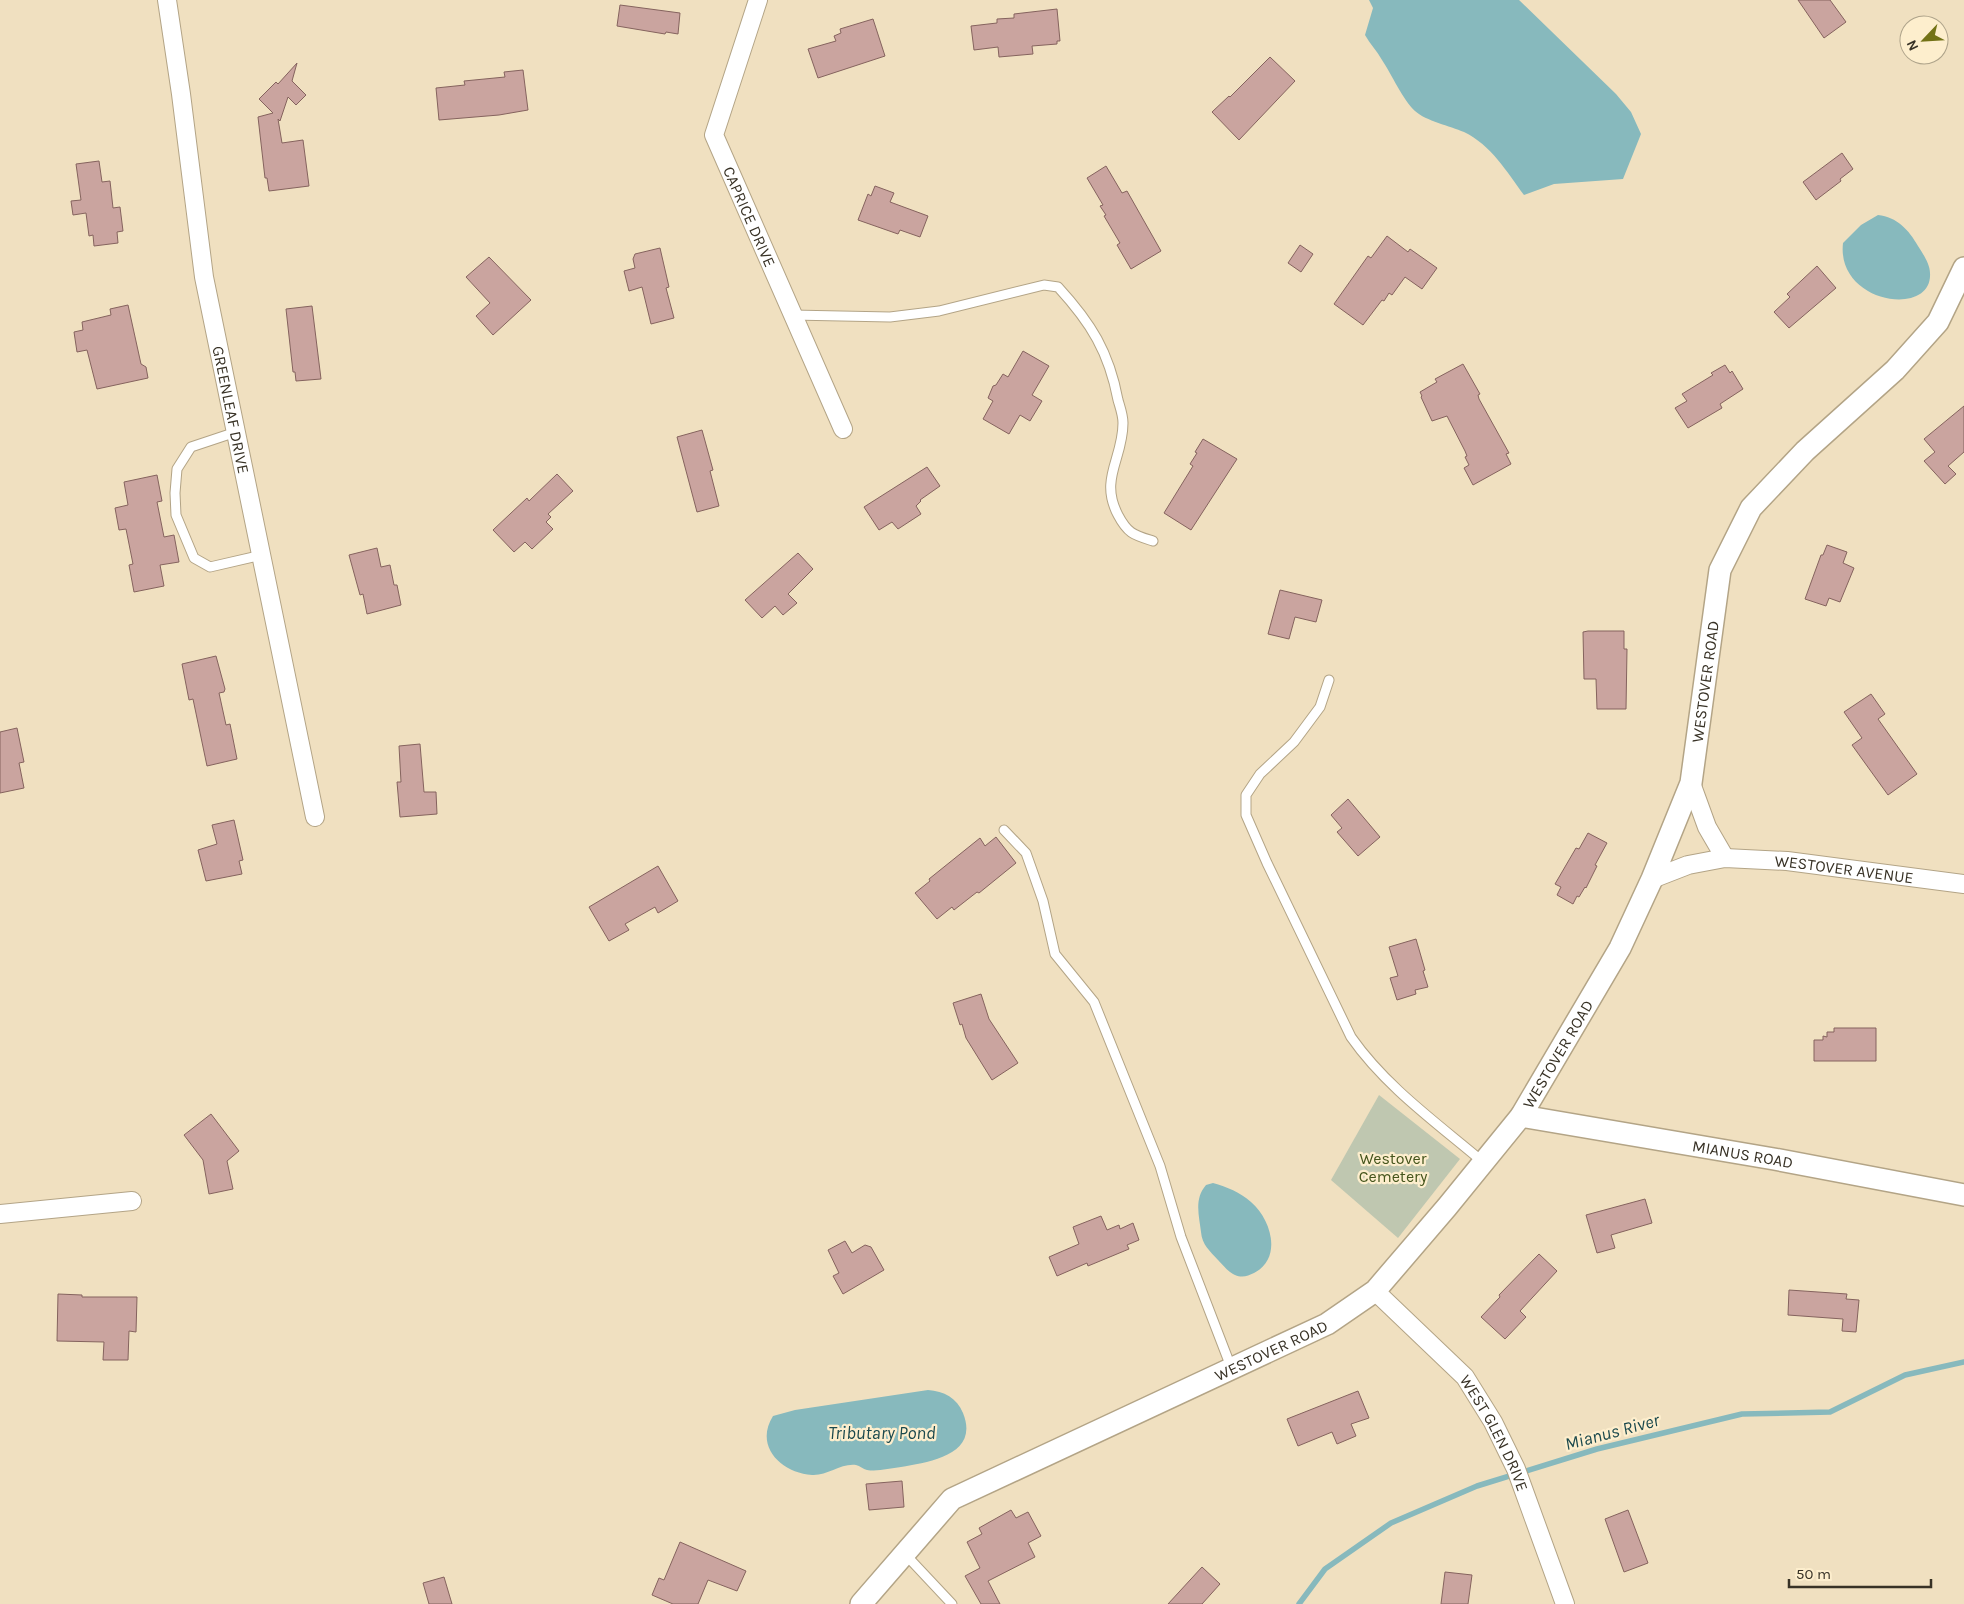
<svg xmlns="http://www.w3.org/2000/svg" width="1964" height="1604" viewBox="0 0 1964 1604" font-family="Karla,sans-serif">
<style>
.green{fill:#bfc7b0}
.water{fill:#87b9bd}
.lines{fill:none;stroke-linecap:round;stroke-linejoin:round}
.stream{stroke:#87b9bd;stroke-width:5.5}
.building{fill:#caa49f;stroke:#85635e}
.service-casing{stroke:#b3a486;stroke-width:11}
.minor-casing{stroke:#b3a486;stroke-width:20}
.tertiary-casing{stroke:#b3a486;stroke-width:24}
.service{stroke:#fff;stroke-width:9}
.minor{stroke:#fff;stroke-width:18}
.tertiary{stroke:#fff;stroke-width:21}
.labels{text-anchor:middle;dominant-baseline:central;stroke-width:4.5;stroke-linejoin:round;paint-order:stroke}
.street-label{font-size:16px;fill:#383226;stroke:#fdeecd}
.park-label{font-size:16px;fill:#45551c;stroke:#fdeecd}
.water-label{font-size:18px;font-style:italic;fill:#1a484c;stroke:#fdeecd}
</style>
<rect width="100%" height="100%" fill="#f0e0c0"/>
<polygon class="green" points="1379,1095 1460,1159 1398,1238 1331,1180"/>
<g class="water">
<path d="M1369,0H1519L1616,94L1631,112L1641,134L1623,179L1554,184L1524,195C1507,172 1491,145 1464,132C1450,126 1426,121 1415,111C1403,100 1392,75 1382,60C1377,51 1370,44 1365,35L1373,8Z"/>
<path d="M1878,215C1897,217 1909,230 1918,246C1923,254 1930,264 1930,273C1933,318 1836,304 1843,243L1861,225Z"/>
<path d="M1213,1183C1227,1187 1240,1192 1251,1202C1271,1219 1283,1258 1254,1273C1248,1276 1242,1278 1235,1275C1228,1272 1223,1265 1218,1260C1210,1251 1202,1245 1201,1232C1199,1215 1194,1199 1206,1185Z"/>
<path d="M928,1390C944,1391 957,1398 963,1413C980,1455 929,1462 901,1467C890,1468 878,1472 867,1470C863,1469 860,1466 856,1465C841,1463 827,1476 812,1475C781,1473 754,1446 773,1416L795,1410Z"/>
</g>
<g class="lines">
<polyline class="stream" points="1299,1604 1325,1569 1391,1523 1477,1486 1597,1449 1742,1414 1830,1412 1905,1375 1964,1362"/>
</g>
<g class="building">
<polygon points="1798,0 1830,0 1846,22 1824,38"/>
<polygon points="620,5 680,13 678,34 666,32 665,34 617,26"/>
<polygon points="1057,9 1060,41 1057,41 1057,44 1032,46 1033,54 999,57 998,47 974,50 971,26 997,23 997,19 1014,18 1014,14"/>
<polygon points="873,19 885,56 818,78 808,49 836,41 834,36 841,33 840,29"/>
<polygon points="1270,57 1295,81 1239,140 1212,112 1229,96 1230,97"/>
<polygon points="297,63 292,81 306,95 296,105 288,97 280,121 278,119 282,143 303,140 309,186 269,191 267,178 265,178 258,117 273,113 259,99 276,82 278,84"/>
<polygon points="523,70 528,110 499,115 439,120 436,88 465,85 464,81 505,77 504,72"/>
<polygon points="1842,153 1853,169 1840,179 1841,181 1816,200 1803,182"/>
<polygon points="99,161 102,182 110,181 113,208 120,207 123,231 117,232 118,243 94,246 93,235 89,236 86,213 73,215 71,201 81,200 76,164"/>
<polygon points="1106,166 1122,193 1127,191 1161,251 1131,269 1117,245 1120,243 1104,216 1106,215 1100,206 1103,205 1087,178"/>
<polygon points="875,186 894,193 890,202 928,216 920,237 900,230 898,234 858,220 868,194 871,196"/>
<polygon points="1387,236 1408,252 1410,249 1437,268 1422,289 1405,277 1392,295 1389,293 1384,301 1382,300 1363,325 1334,304 1368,256 1371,258"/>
<polygon points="1300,245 1313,254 1301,272 1288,263"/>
<polygon points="660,248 669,287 666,288 674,318 651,324 642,287 629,291 624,271 635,268 633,259 635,254"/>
<polygon points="489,257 531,300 493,335 476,316 490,303 466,277"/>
<polygon points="1817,266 1836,288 1789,328 1774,312 1790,297 1787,294"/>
<polygon points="128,305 141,364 146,367 148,378 97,389 87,350 77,352 74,332 83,330 82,322 111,315 110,309"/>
<polygon points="312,306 321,379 296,381 295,372 293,372 286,309"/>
<polygon points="1023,351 1049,366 1032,395 1042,401 1030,421 1020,415 1009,434 983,419 993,401 988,398 993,386 996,385 1003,374 1008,377"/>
<polygon points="1463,364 1480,394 1478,395 1479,399 1509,453 1506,454 1511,464 1473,485 1464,468 1469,465 1465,457 1467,456 1465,451 1447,416 1432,421 1421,397 1422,396 1420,392 1437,382 1435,379"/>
<polygon points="1725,365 1730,373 1732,371 1743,389 1720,404 1722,408 1688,428 1675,408 1687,401 1682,394 1713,375 1711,373"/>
<polygon points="1964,406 1964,452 1948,466 1956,474 1945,484 1924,461 1935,452 1924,439"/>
<polygon points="702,430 713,470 710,471 719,506 697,512 677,437"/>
<polygon points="1203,439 1237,459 1191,530 1164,513 1193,466 1190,464 1197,453 1195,452"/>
<polygon points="927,467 940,486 920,500 921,501 916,506 921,514 898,529 892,522 879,530 864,507"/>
<polygon points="557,474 573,491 548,514 551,517 546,522 553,529 532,549 525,542 514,552 493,530 527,498 529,501"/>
<polygon points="157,475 162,501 157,502 164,537 174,535 179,562 160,565 164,586 134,592 129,565 133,564 126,529 119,530 115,508 128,505 124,482"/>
<polygon points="1827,545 1847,552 1843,563 1854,568 1840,602 1829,598 1826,606 1805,599 1821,555 1823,555"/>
<polygon points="377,548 381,567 390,565 394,585 397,585 401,605 367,614 363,594 360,595 349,555"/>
<polygon points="798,553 813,569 788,594 797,603 783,615 775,606 762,618 745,600"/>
<polygon points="1280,590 1322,600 1316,622 1295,617 1289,639 1268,634"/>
<polygon points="1588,631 1624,631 1624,649 1627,649 1626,709 1597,709 1596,679 1584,679 1583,632"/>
<polygon points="216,656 225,689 224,692 219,693 226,725 230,724 237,759 207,766 193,699 189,700 182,664"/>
<polygon points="1871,694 1885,714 1878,719 1917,774 1888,795 1852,745 1862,738 1844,712"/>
<polygon points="17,728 24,762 19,763 24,788 0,793 0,732"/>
<polygon points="420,744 424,792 436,792 437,814 400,817 397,782 401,782 399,746"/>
<polygon points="1348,799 1380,837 1358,856 1337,832 1342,828 1331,815"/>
<polygon points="234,820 243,860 239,861 242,874 206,881 198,850 217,844 212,825"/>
<polygon points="1588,833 1607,843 1595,865 1597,866 1586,888 1585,887 1579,897 1577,896 1573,904 1557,895 1561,887 1555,884 1576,848 1579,849"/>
<polygon points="996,837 1016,863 979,893 977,892 954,910 952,907 937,919 915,893 930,881 929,879 980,838 985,846"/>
<polygon points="658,866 678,901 658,913 655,907 625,924 629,930 609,941 589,907"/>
<polygon points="1416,939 1425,970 1423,971 1428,987 1415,990 1416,994 1397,1000 1390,978 1398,976 1389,947"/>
<polygon points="981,994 989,1019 1018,1063 992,1080 966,1038 962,1024 960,1025 953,1003"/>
<polygon points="1834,1028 1876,1028 1876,1061 1814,1061 1814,1040 1823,1040 1823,1036 1827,1037 1827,1032 1834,1032"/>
<polygon points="211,1114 239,1151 227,1161 233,1189 209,1194 203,1160 184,1135"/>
<polygon points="1645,1199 1652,1223 1611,1235 1615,1248 1597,1253 1586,1215"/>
<polygon points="1101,1216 1107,1230 1119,1225 1120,1229 1133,1223 1139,1240 1127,1245 1129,1249 1088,1266 1087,1263 1057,1276 1049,1257 1079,1244 1073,1227"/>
<polygon points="845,1241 852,1253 865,1245 871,1247 884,1270 843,1294 833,1276 839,1273 828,1250"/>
<polygon points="1539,1254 1557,1271 1520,1311 1526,1317 1505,1339 1481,1317 1500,1297 1499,1295"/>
<polygon points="1789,1290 1847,1294 1846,1299 1859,1300 1856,1332 1842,1331 1843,1319 1788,1315"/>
<polygon points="58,1294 82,1295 82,1297 137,1297 136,1332 129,1331 128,1360 103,1360 104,1342 57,1341"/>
<polygon points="1358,1391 1369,1418 1351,1424 1356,1436 1337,1444 1332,1432 1298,1446 1287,1419"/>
<polygon points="902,1481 904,1507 869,1510 866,1484"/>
<polygon points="1011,1510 1016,1518 1028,1512 1041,1536 1028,1543 1035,1557 988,1581 1000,1604 981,1604 965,1576 980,1568 967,1542 982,1534 979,1528"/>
<polygon points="1628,1510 1648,1563 1624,1572 1605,1519"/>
<polygon points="680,1542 746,1571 737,1591 708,1580 698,1604 673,1604 652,1595 659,1578 664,1580"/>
<polygon points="1202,1567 1220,1584 1202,1604 1168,1604"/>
<polygon points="1445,1572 1472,1575 1468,1604 1441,1604"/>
<polygon points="444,1577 452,1604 429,1604 423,1583"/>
</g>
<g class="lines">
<defs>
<g id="service">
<path d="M792,315L890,317L939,311L1044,285L1058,287C1091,323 1109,352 1118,400C1120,407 1123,415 1123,423C1123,459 1099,479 1118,515C1128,534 1134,535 1153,541"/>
<polyline points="236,432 191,447 177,469 175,493 176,515 194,558 210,567 262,555"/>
<path d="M1329,680L1320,707L1294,742L1260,774L1246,795V815L1267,863L1351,1037C1386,1087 1437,1123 1483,1162"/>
<polyline points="1004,830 1026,853 1043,901 1055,954 1094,1002 1160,1166 1181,1237 1231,1367"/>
<polyline points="905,1554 952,1604"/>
</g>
<g id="minor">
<path id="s1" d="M167,0L181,94L204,277L315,817"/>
<path id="s2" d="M758,0L714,135L843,429"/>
<polyline points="1691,783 1707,827 1725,858"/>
<path id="s3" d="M1652,879L1688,865L1725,858L1787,861L1964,884"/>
<polyline points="0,1214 132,1201"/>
<path id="s4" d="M1375,1291L1465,1377L1493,1422L1516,1469L1565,1604"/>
</g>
<g id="tertiary">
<path id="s5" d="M1521,1116L1774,1159L1964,1195"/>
<path id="s6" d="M861,1604L952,1499L1327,1324L1375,1291L1447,1207L1521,1116L1620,948L1652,879L1691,783L1720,570L1751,508L1805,451L1895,370L1938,322L1964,268"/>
</g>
</defs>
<use href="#service" class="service-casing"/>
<use href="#minor" class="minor-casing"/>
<use href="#tertiary" class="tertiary-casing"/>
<use href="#service" class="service"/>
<use href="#minor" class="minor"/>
<use href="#tertiary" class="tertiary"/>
</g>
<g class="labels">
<g class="street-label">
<text stroke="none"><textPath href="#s2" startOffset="231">CAPRICE DRIVE</textPath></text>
<text stroke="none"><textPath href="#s1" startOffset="415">GREENLEAF DRIVE</textPath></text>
<text stroke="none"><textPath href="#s6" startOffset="1316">WESTOVER ROAD</textPath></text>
<text stroke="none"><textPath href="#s3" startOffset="196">WESTOVER AVENUE</textPath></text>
<text stroke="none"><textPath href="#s6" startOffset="911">WESTOVER ROAD</textPath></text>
<text stroke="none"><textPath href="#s5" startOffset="225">MIANUS ROAD</textPath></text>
<text stroke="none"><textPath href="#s6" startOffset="491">WESTOVER ROAD</textPath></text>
<text stroke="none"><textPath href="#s4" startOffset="188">WEST GLEN DRIVE</textPath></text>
</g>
<g class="park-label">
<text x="1393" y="1158">Westover<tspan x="1393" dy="18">Cemetery</tspan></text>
</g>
<g class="water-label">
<text transform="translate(1612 1432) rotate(-15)">Mianus River</text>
<text x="882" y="1433">Tributary Pond</text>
</g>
</g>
<g transform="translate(1924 40) rotate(245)"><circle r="24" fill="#fdeecd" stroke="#aea38a"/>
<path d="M0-4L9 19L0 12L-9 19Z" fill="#737216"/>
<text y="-8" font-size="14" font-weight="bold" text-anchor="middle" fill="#383226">N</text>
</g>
<path d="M1789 1579v8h142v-8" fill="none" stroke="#383226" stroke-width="2.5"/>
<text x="1796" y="1579" font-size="15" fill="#383226" stroke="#fdeecd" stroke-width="4" paint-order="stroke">50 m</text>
</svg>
